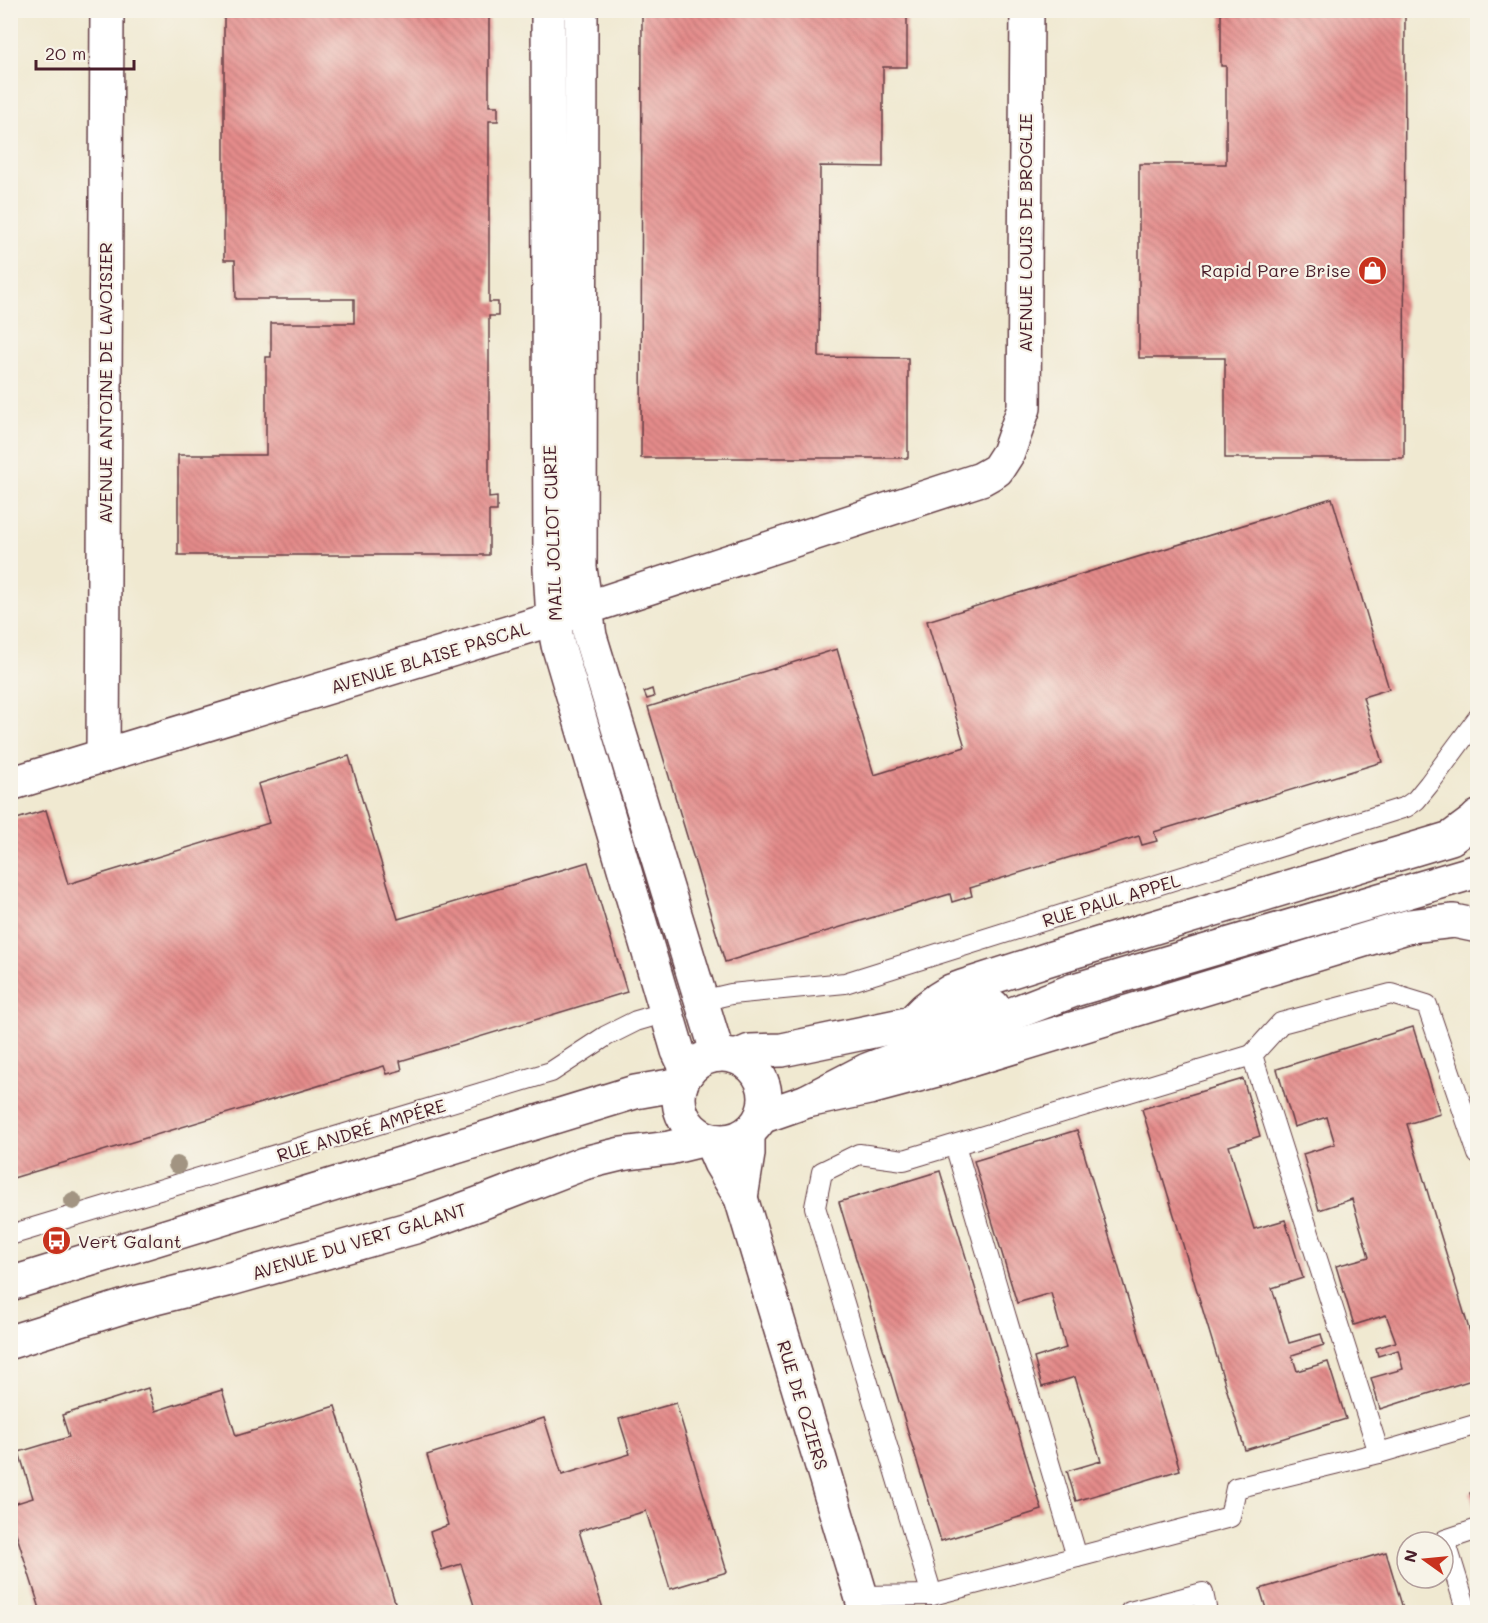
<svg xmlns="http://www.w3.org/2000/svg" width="1488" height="1623" viewBox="0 0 1488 1623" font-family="Mali,sans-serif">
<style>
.building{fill:url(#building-back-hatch)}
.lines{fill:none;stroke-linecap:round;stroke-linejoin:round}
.lane-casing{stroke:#633d44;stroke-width:22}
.street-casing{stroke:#633d44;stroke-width:36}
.secondary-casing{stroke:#633d44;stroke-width:36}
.highway-casing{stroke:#633d44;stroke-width:36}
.lane{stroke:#fff;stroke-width:20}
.street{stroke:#fff;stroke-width:33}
.secondary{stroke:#fff;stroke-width:33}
.highway{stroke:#fff;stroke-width:33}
.tree{fill:#a29482}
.labels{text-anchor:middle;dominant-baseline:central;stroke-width:4.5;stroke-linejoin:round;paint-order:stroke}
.street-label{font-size:18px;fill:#4a1f2b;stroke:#f7f3e8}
.poi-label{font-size:18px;fill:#4a1f2b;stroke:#f7f3e8;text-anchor:end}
</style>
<defs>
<pattern id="building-back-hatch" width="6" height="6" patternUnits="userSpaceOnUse" patternTransform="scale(1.5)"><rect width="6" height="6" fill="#e48b8a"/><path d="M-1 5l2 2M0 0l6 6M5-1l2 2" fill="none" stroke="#bb7171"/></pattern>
</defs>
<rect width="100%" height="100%" fill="#f7f3e8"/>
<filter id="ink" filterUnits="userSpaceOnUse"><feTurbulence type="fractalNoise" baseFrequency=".0167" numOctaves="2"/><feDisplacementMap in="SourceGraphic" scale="12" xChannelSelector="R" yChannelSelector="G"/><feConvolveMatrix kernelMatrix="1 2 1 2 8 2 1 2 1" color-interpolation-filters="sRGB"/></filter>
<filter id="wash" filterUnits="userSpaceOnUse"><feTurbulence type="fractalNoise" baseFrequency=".008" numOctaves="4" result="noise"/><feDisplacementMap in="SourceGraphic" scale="24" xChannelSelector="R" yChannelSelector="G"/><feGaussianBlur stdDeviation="1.35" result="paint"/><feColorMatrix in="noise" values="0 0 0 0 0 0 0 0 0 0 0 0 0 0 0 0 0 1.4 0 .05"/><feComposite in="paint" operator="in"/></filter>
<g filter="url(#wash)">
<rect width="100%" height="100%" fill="#f0e9d1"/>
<g id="blocks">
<g class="building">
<polygon points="224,10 489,10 489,106 498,106 498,121 489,121 489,302 498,302 498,316 489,316 489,498 497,497 497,511 489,511 489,555 178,555 178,455 266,455 266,357 271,357 271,323 354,323 354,299 236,299 235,260 224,260"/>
<polygon points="642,10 907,10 907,67 883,67 883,167 820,166 819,357 908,358 908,458 641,458"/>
<polygon points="1221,10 1405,10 1404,458 1225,458 1225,358 1139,358 1139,164 1226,164 1226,66 1221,66"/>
<polygon points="1332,498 1389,689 1363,697 1382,762 1154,832 1157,841 1142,845 1139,836 970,888 972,896 952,902 950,894 725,962 648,707 837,649 874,775 965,747 927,621"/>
<polygon points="652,689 654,697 647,699 644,692"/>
<polygon points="349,756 398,919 588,862 627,992 400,1061 402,1070 387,1074 384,1066 10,1179 10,821 46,810 68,884 269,823 258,784"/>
<polygon points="1413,1027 1440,1114 1407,1124 1478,1359 1478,1378 1380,1409 1371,1378 1403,1369 1398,1350 1378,1356 1376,1348 1396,1342 1386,1315 1354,1325 1336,1266 1369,1257 1352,1199 1319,1210 1303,1154 1335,1144 1327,1117 1294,1127 1277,1069"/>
<polygon points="1243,1079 1260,1136 1229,1146 1254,1229 1285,1220 1303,1278 1272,1288 1289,1343 1321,1334 1324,1345 1292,1355 1297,1371 1328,1362 1346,1419 1245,1450 1142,1109"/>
<polygon points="1077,1130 1180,1470 1076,1501 1067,1471 1101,1461 1075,1377 1042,1387 1034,1358 1066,1348 1051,1293 1017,1303 974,1161"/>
<polygon points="940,1171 1042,1510 941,1541 839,1202"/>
<polygon points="148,1388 155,1411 222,1390 236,1436 335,1406 398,1612 41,1612 10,1514 10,1505 33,1498 19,1452 69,1437 62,1415"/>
<polygon points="676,1403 727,1572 670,1589 646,1511 579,1531 604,1612 476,1612 461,1564 442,1570 430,1532 448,1525 427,1455 544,1418 562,1475 630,1454 619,1419"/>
<polygon points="1478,1490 1478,1515 1477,1515 1470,1493"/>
<polygon points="1386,1552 1404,1612 1267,1612 1260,1589"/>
</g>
</g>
</g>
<g filter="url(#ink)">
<use href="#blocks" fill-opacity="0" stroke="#633d44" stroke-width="1.5"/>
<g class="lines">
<defs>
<g id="lane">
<polyline points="701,1001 731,994 845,983 1406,807 1416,800 1429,784 1478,718"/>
<polyline points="955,1145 1077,1557"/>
<polyline points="10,1235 551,1072 606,1036 636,1021 667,1012"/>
<polyline points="1379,1453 1252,1055 1281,1023 1391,994 1427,1005 1478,1154"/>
<polyline points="932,1595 815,1207 822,1172 859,1154 904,1160 1252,1055"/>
<polyline points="861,1596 932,1595 1230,1517 1236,1488 1379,1453 1478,1424"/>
<polyline points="1130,1612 1203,1593 1207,1612"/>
<polyline points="1467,1612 1445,1540 1478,1529"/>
</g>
<g id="street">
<polyline points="548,10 550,569 553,619 558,645 678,1051 688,1072"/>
<polyline points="581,10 580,568 590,636 718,1055"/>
<polyline points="103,756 107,10"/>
<polyline points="10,784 553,619 981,479 997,470 1008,453 1024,408 1027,10"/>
<polyline points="710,1140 720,1163 741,1198 866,1612"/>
<polyline points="741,1198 748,1154 748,1133"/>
</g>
<g id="secondary">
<circle cx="722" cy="1098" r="43"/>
<polyline points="736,1057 750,1051 782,1050 993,1006"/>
<polyline points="761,1117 807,1101 867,1070 1074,990 1478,871"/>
<polyline points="10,1284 635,1092 681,1084"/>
<polyline points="10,1342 135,1303 227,1280 415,1227 478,1204 584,1163 621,1154 669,1148 706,1139"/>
</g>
<g id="highway">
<polyline points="911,1023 925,1009 938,999 951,991 962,987 1052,958 1451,838 1474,821 1478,817"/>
<polyline points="807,1101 869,1088 944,1068 1410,926 1454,921 1478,926"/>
</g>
</defs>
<use href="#lane" class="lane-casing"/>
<use href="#street" class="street-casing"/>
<use href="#secondary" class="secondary-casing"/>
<use href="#highway" class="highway-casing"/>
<use href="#lane" class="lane"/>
<use href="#street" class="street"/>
<use href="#secondary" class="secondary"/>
<use href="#highway" class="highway"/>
</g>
<g class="tree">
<circle cx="177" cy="1165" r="9"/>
<circle cx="73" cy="1201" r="9"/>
</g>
</g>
<defs>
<symbol id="shop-disc" viewBox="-11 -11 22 22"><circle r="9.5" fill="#c8321e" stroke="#f7f3e8"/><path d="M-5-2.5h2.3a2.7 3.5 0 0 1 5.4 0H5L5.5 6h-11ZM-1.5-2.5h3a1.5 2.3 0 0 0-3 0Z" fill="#fff"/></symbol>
<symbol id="bus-disc" viewBox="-11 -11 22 22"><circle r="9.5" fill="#c8321e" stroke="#f7f3e8"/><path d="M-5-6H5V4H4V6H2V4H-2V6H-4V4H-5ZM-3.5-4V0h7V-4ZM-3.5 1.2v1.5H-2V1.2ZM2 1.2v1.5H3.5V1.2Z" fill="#fff"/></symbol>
</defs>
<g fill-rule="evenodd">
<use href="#shop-disc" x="1356" y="254" width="33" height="33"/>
<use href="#bus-disc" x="40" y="1224" width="33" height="33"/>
</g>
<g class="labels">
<g class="street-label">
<text transform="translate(1025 233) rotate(-90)">AVENUE LOUIS DE BROGLIE</text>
<text transform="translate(105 383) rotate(-90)">AVENUE ANTOINE DE LAVOISIER</text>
<text transform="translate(552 533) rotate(-92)">MAIL JOLIOT CURIE</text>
<text transform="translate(430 657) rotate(-17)">AVENUE BLAISE PASCAL</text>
<text transform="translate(1111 900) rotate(-17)">RUE PAUL APPEL</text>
<text transform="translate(361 1130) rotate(-17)">RUE ANDRÉ AMPÉRE</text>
<text transform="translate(359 1241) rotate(-17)">AVENUE DU VERT GALANT</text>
<text transform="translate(803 1405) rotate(73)">RUE DE OZIERS</text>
</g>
<g class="poi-label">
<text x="1351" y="270">Rapid Pare Brise</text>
<text x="78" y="1241" text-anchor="start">Vert Galant</text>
</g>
</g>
<rect width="1488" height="1623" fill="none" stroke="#f7f3e8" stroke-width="36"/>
<g transform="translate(1425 1560) rotate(285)"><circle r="28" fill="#f7f3e8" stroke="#b29e9c" stroke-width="1.5"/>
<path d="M0-4.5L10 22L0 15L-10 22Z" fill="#c8321e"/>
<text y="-9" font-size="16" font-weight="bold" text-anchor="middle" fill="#4a1f2b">N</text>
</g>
<path d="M36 60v9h98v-9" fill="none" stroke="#4a1f2b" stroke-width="3"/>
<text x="45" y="60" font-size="18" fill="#4a1f2b" stroke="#f7f3e8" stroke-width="4.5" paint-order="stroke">20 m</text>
</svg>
